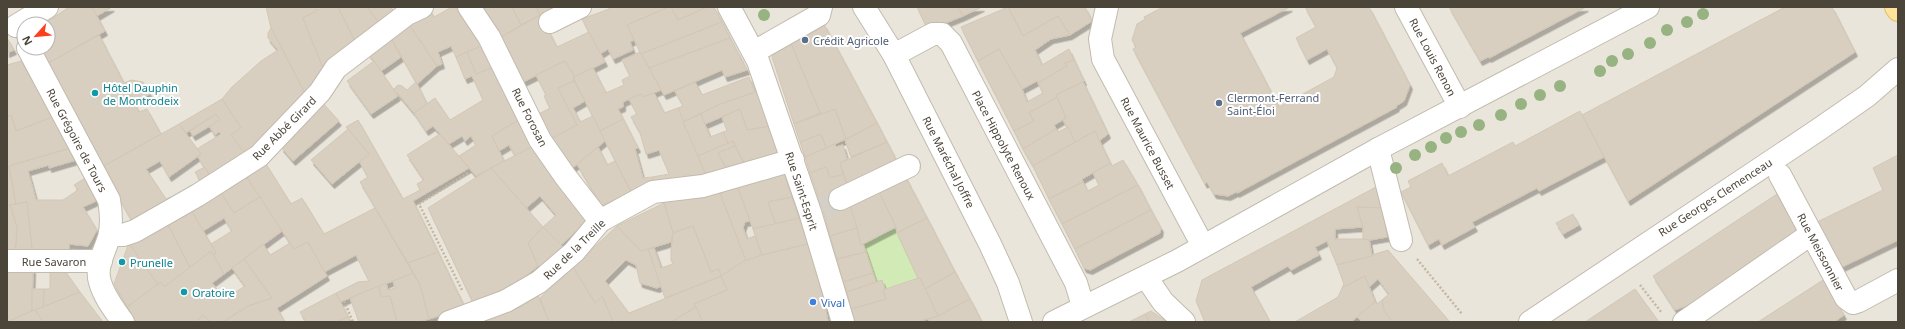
<svg xmlns="http://www.w3.org/2000/svg" width="1905" height="329" viewBox="0 0 1905 329" font-family="'Noto Sans',sans-serif">
<style>
.residential{fill:#eae5da;fill-rule:evenodd}
.green{fill:#d2eab5}
.building{fill:#d8cfc1;stroke:#d3c7b4;filter:url(#shadow)}
.lines{fill:none;stroke-linecap:round;stroke-linejoin:round}
.minor-tunnel{stroke:#d4d0c8;stroke-width:22;stroke-dasharray:22 11;stroke-linecap:butt}
.minor-casing{stroke:#c2bbae;stroke-width:24}
.major-casing{stroke:#e6c16a;stroke-width:24}
.path{stroke:#c4b79f;stroke-width:2.5;stroke-dasharray:2 2;stroke-linecap:butt}
.minor{stroke:#fff;stroke-width:22}
.major{stroke:#ffe39c;stroke-width:22}
.tree{fill:#97b381}
.service-dot{fill:#5c6f8a;stroke:#fff;stroke-width:1.5}
.culture-dot{fill:#0f9aa8;stroke:#fff;stroke-width:1.5}
.shop-dot{fill:#3f7fe0;stroke:#fff;stroke-width:1.5}
.labels{text-anchor:middle;dominant-baseline:central;stroke-width:4;stroke-linejoin:round;paint-order:stroke}
.service-label{font-size:11px;fill:#4e5e75;stroke:#fff;text-anchor:start}
.street-label{font-size:11px;fill:#4b4439;stroke:#fff}
.culture-label{font-size:11px;fill:#0d838f;stroke:#fff;text-anchor:start}
.shop-label{font-size:11px;fill:#366cbe;stroke:#fff;text-anchor:start}
</style>
<defs>
<filter id="shadow"><feDropShadow dx="2.5" dy="4.5" stdDeviation="0" flood-color="#0004"/></filter>
</defs>
<rect width="100%" height="100%" fill="#f6f3ec"/>
<path class="residential" d="M7,7H1898V322H7ZM24,24H48V48H24Z"/>
<polygon class="green" points="895,228 918,278 885,289 882,280 876,282 863,244"/>
<g class="building">
<polygon points="69,7 92,7 105,31 45,65 35,48 48,48 48,24 44,24"/>
<polygon points="92,7 112,7 97,16"/>
<polygon points="266,7 317,7 318,10 303,18 323,68 307,97 271,28"/>
<polygon points="323,7 338,7 356,43 323,68 303,18"/>
<polygon points="338,7 367,7 381,25 356,43"/>
<polygon points="367,7 391,7 394,12 381,25"/>
<polygon points="452,7 458,7 471,27 486,44 456,57 451,46 438,52 442,64 437,66 408,23 430,10 434,17"/>
<polygon points="478,7 512,7 521,25 498,39"/>
<polygon points="512,7 536,7 540,15 521,25"/>
<polygon points="536,7 556,7 540,15"/>
<polygon points="608,7 669,7 627,25 634,40 630,42 633,50 613,59 608,49 600,54 582,19 609,9"/>
<polygon points="669,7 671,7 678,20 707,7 714,7 722,22 641,54 627,25"/>
<polygon points="671,7 707,7 678,20"/>
<polygon points="917,7 958,7 963,16 931,29 927,28"/>
<polygon points="958,7 982,7 963,16"/>
<polygon points="1003,7 1085,7 1092,21 1070,35 1058,16 1023,36 1008,7 1004,9"/>
<polygon points="1008,7 1023,36 1058,16 1070,35 1051,39 1035,50 1042,65 1069,49 1074,60 1065,63 1067,66 1038,83 1037,81 1022,89 999,49 978,61 961,27"/>
<polygon points="1163,7 1290,7 1240,33 1279,107 1334,77 1337,68 1327,49 1307,60 1296,38 1316,27 1305,7 1369,7 1410,85 1404,101 1396,106 1397,107 1237,193 1236,192 1228,196 1214,194 1207,182 1205,184 1133,49 1136,47 1132,40 1137,24 1145,19 1144,17"/>
<polygon points="1449,7 1586,7 1489,58 1488,57 1480,61"/>
<polygon points="1785,7 1832,7 1855,52 1628,201 1582,115"/>
<polygon points="540,15 557,47 589,32 605,62 575,77 565,61 521,83 498,39"/>
<polygon points="722,22 730,38 649,68 641,54"/>
<polygon points="408,23 437,66 417,84 390,36"/>
<polygon points="824,24 877,123 846,139 835,109 821,115 790,41"/>
<polygon points="271,28 307,97 246,155 231,135 241,128 222,99 232,87 261,61 278,50 268,38 268,33"/>
<polygon points="99,35 139,112 147,109 161,134 102,167 45,65"/>
<polygon points="390,36 401,57 381,71 368,53"/>
<polygon points="7,38 14,50 7,53"/>
<polygon points="730,38 747,70 725,77 722,70 664,95 649,68"/>
<polygon points="790,41 820,113 794,124 772,57 776,49"/>
<polygon points="486,44 497,66 476,74 467,52"/>
<polygon points="999,49 1022,89 1027,102 1043,93 1038,83 1067,66 1065,63 1074,60 1084,81 1056,95 1057,97 1029,113 1034,121 1014,131 978,61"/>
<polygon points="467,52 476,74 499,65 523,117 492,136 504,161 476,176 459,156 476,145 471,136 465,141 462,136 449,144 433,126 426,131 414,113 435,98 450,120 483,100 472,76 465,79 456,57"/>
<polygon points="640,52 661,90 643,97 641,94 623,102 623,107 618,109 623,119 600,131 573,77 593,68 606,93 624,85 622,80 630,76 622,60"/>
<polygon points="21,61 53,117 16,131 11,115 7,117 7,65"/>
<polygon points="374,61 398,96 371,114 347,81"/>
<polygon points="565,61 575,77 573,77 574,81 558,88 577,125 548,141 535,116 550,108 544,96 546,95 536,75"/>
<polygon points="749,77 755,92 718,105 683,122 678,108 683,106 675,91 695,82 702,95"/>
<polygon points="131,80 143,82 150,94 135,102 124,83"/>
<polygon points="574,81 585,101 573,108 580,122 593,116 605,141 569,171 550,139 577,125 558,88"/>
<polygon points="416,82 427,104 414,113 394,89 398,85 402,86 407,90"/>
<polygon points="1083,82 1108,134 1099,141 1095,131 1075,142 1063,120 1066,118 1056,95"/>
<polygon points="761,90 771,126 747,130 740,109 705,124 701,114 718,105"/>
<polygon points="654,93 664,113 678,108 708,180 655,185 652,177 669,174 659,150 646,154 640,133 631,117 637,114 629,99 641,94 643,97"/>
<polygon points="1057,97 1066,118 1054,125 1056,129 1023,149 1014,131 1034,121 1029,113"/>
<polygon points="222,99 241,128 231,135 246,155 211,178 198,157 201,154 197,149 221,134 219,132 215,135 209,126 220,120 216,114 186,133 179,124"/>
<polygon points="322,102 339,121 293,161 281,147"/>
<polygon points="740,109 747,130 771,126 779,155 746,167 733,141 728,143 723,132 727,131 722,117"/>
<polygon points="835,109 846,139 826,148 821,134 800,142 794,124"/>
<polygon points="1580,111 1604,157 1539,191 1537,188 1472,222 1475,227 1442,245 1439,239 1428,245 1401,192 1411,187 1408,181 1442,163 1448,176 1513,142 1515,146"/>
<polygon points="216,114 220,120 193,136 190,131"/>
<polygon points="701,114 710,137 723,132 728,143 698,156 683,122"/>
<polygon points="11,115 16,131 53,117 71,148 9,166 16,204 7,206 7,117"/>
<polygon points="523,117 537,144 515,156 509,145 499,151 492,136"/>
<polygon points="623,119 638,148 635,149 643,178 652,177 655,185 631,192 600,131"/>
<polygon points="358,120 403,199 420,190 417,184 424,180 407,155 440,134 469,168 413,201 438,252 408,263 360,182 368,177 359,161 369,154 346,127"/>
<polygon points="877,123 887,142 851,157 845,140"/>
<polygon points="179,124 201,154 169,177 160,161 146,169 166,199 171,197 174,202 135,227 102,167"/>
<polygon points="1068,127 1075,142 1033,166 1023,149 1056,129 1058,132"/>
<polygon points="348,129 369,154 332,184 311,160"/>
<polygon points="1095,131 1110,163 1082,179 1083,182 1049,199 1033,166"/>
<polygon points="821,134 826,148 805,157 800,142"/>
<polygon points="733,141 735,146 718,153 729,173 708,180 698,156"/>
<polygon points="887,142 898,164 849,190 840,163"/>
<polygon points="537,144 589,219 561,245 543,227 556,215 540,196 526,208 491,168"/>
<polygon points="835,144 836,147 843,145 847,159 840,163 843,174 830,178 826,167 810,173 805,157"/>
<polygon points="735,146 746,167 729,173 718,153"/>
<polygon points="598,147 607,165 615,161 631,192 601,206 577,164"/>
<polygon points="71,148 76,160 49,168 49,165 28,171 36,200 63,200 78,190 74,185 85,178 96,201 83,207 97,230 88,246 69,244 69,257 33,258 27,202 16,204 9,166"/>
<polygon points="1898,155 1898,240 1840,268 1817,222 1883,190 1873,168"/>
<polygon points="1123,160 1138,185 1062,224 1049,199 1083,182 1088,191 1099,185 1093,173 1110,163 1112,166"/>
<polygon points="266,164 291,204 302,198 324,234 375,208 413,273 340,302 336,293 358,282 369,281 356,255 324,272 308,242 294,249 245,175"/>
<polygon points="205,167 211,178 202,184 195,172"/>
<polygon points="826,167 830,178 843,174 849,190 821,205 810,173"/>
<polygon points="491,168 543,227 528,243 538,266 500,297 474,305 428,208"/>
<polygon points="783,170 792,197 768,202 776,224 753,229 736,183"/>
<polygon points="245,175 260,197 234,213 220,191"/>
<polygon points="905,176 927,218 897,233 896,227 879,192"/>
<polygon points="736,183 750,221 745,222 743,228 747,239 755,236 762,255 746,261 718,188"/>
<polygon points="1138,185 1151,210 1075,249 1062,224"/>
<polygon points="1376,187 1383,208 1357,207 1363,227 1335,229 1335,239 1369,239 1372,256 1337,265 1327,241 1315,247 1319,255 1291,270 1288,266 1251,287 1270,322 1205,322 1196,301 1202,280"/>
<polygon points="718,188 746,261 721,276 719,269 711,272 693,226 673,233 663,199"/>
<polygon points="220,191 234,213 260,197 282,231 224,274 213,255 216,253 211,244 232,231 224,218 203,231 190,208"/>
<polygon points="879,192 896,227 861,245 849,202"/>
<polygon points="1777,194 1798,232 1693,303 1675,310 1653,276"/>
<polygon points="839,196 842,205 823,211 821,205"/>
<polygon points="792,197 799,218 776,224 768,202"/>
<polygon points="27,202 33,258 15,256 17,227 10,205"/>
<polygon points="849,202 857,228 830,236 823,211"/>
<polygon points="664,203 673,233 671,242 641,251 617,226"/>
<polygon points="10,205 17,227 15,256 7,256 7,206"/>
<polygon points="1357,207 1383,208 1387,237 1370,240 1363,239 1363,227"/>
<polygon points="190,208 216,253 213,255 211,251 190,268 166,221"/>
<polygon points="1151,210 1161,228 1160,233 1090,270 1084,268 1075,249"/>
<polygon points="1573,214 1579,225 1563,234 1556,223"/>
<polygon points="799,218 808,244 762,255 753,229"/>
<polygon points="927,218 955,272 925,289 920,278 918,278 897,233"/>
<polygon points="166,221 190,268 164,287 161,282 158,285 129,243"/>
<polygon points="617,226 641,251 648,249 661,286 657,288 640,283 636,265 626,260 605,281 629,313 721,276 727,290 694,304 696,307 671,322 613,322 602,296 595,303 573,267"/>
<polygon points="693,226 711,272 719,269 721,276 665,298 648,249 654,248 661,268 673,264 671,260 671,251 673,233"/>
<polygon points="543,227 563,247 541,268 538,266 528,243"/>
<polygon points="857,228 861,245 863,244 866,252 837,259 830,236"/>
<polygon points="308,242 327,276 277,308 285,322 223,322 248,306 272,298 244,259 263,244 270,255 290,243 294,249"/>
<polygon points="129,243 158,285 127,307 114,284"/>
<polygon points="808,244 824,300 828,322 703,322 694,304 727,290 721,276 744,261 762,255"/>
<polygon points="1388,250 1450,322 1393,322 1386,316 1383,308 1382,300 1389,294 1378,279 1369,287 1365,276 1342,288 1344,284 1337,265 1372,256 1372,255"/>
<polygon points="211,251 224,274 212,283 225,299 245,286 232,268 244,259 272,298 248,306 223,322 210,322 204,315 195,322 136,322 127,307 161,282 164,287"/>
<polygon points="438,252 465,308 429,319 420,285 408,263"/>
<polygon points="866,252 873,273 843,282 837,259"/>
<polygon points="573,267 595,303 602,296 613,322 549,322 540,298"/>
<polygon points="63,268 80,292 43,307 44,289 50,289 50,269"/>
<polygon points="7,269 33,269 32,311 7,322"/>
<polygon points="955,272 970,299 938,316 925,289"/>
<polygon points="413,273 420,285 429,319 418,322 397,322 390,296 381,297 379,286 386,283 388,290 395,288 393,281"/>
<polygon points="873,273 876,282 847,292 843,282"/>
<polygon points="1365,276 1375,302 1351,322 1295,322 1338,297 1342,288"/>
<polygon points="918,278 920,278 938,316 917,322 855,322 851,309 886,299 883,290"/>
<polygon points="882,280 885,289 883,290 886,299 851,309 847,292"/>
<polygon points="1823,280 1844,315 1834,322 1758,322"/>
<polygon points="379,286 381,297 390,296 397,322 359,322 350,298"/>
<polygon points="32,289 44,289 43,307 32,311"/>
<polygon points="1635,289 1659,322 1585,322"/>
<polygon points="80,292 103,322 43,322 35,310"/>
<polygon points="336,293 348,317 336,322 306,322 300,312"/>
<polygon points="538,295 549,322 478,322 523,306"/>
<polygon points="970,299 982,322 930,322 928,319 938,316"/>
<polygon points="1382,300 1384,311 1393,322 1362,322 1357,317 1375,302 1377,304"/>
<polygon points="696,307 703,322 671,322 673,321"/>
<polygon points="35,310 43,322 7,322 32,311"/>
<polygon points="1151,311 1166,321 1149,322 1145,314"/>
<polygon points="1145,314 1149,322 1129,322"/>
<polygon points="204,315 210,322 195,322"/>
<polygon points="348,317 350,322 336,322"/>
</g>
<g class="lines">
<polyline class="minor-tunnel" points="822,209 840,199"/>
<defs>
<g id="minor">
<polyline points="469,7 489,37 540,140 565,176 600,221"/>
<polyline points="729,7 758,61 810,212 843,322"/>
<polyline points="864,7 894,55 990,244 1008,283 1021,322"/>
<polyline points="1107,7 1100,39 1103,59 1203,246"/>
<polyline points="1406,7 1460,107"/>
<polyline points="550,22 580,7"/>
<polyline points="16,26 47,7"/>
<path d="M28,48L109,200C111,211 112,225 109,237C105,251 95,267 100,282C104,297 114,309 123,322"/>
<polyline points="754,52 819,15 821,7"/>
<polyline points="894,55 933,34 942,34 951,43 1076,283 1083,306"/>
<polyline points="1378,149 1401,240"/>
<polyline points="1780,175 1846,298 1853,303 1859,301 1898,280"/>
<polyline points="840,199 909,166"/>
<polyline points="110,235 123,235 135,231 198,195 259,156 320,92 336,68 407,14 422,7"/>
<polyline points="7,261 101,261"/>
<polyline points="1146,277 1163,302 1184,322"/>
<polyline points="449,322 506,301 539,282 574,252 600,221 653,192 703,186 793,160"/>
<polyline points="1054,322 1177,261 1378,149 1648,7"/>
<polyline points="1530,322 1818,130 1867,96 1898,69"/>
<polyline points="1684,322 1811,234"/>
</g>
<polyline id="major" points="1896,7 1898,10"/>
</defs>
<use href="#minor" class="minor-casing"/>
<use href="#major" class="major-casing"/>
<g class="path">
<polyline points="1417,259 1462,314"/>
<polyline points="1640,285 1662,313"/>
<polyline points="462,290 419,204 468,173"/>
<polyline points="344,301 353,322"/>
</g>
<use href="#minor" class="minor"/>
<use href="#major" class="major"/>
</g>
<g class="tree">
<circle cx="1703" cy="14" r="6"/>
<circle cx="764" cy="15" r="6"/>
<circle cx="1687" cy="22" r="6"/>
<circle cx="1667" cy="30" r="6"/>
<circle cx="1650" cy="43" r="6"/>
<circle cx="1628" cy="54" r="6"/>
<circle cx="1612" cy="61" r="6"/>
<circle cx="1600" cy="71" r="6"/>
<circle cx="1560" cy="86" r="6"/>
<circle cx="1540" cy="95" r="6"/>
<circle cx="1521" cy="104" r="6"/>
<circle cx="1501" cy="115" r="6"/>
<circle cx="1479" cy="125" r="6"/>
<circle cx="1461" cy="132" r="6"/>
<circle cx="1446" cy="138" r="6"/>
<circle cx="1431" cy="147" r="6"/>
<circle cx="1415" cy="155" r="6"/>
<circle cx="1396" cy="168" r="6"/>
</g>
<g class="service-dot">
<circle cx="805" cy="40" r="4"/>
<circle cx="1219" cy="103" r="4"/>
</g>
<g class="culture-dot">
<circle cx="95" cy="93" r="4"/>
<circle cx="122" cy="262" r="4"/>
<circle cx="184" cy="292" r="4"/>
</g>
<circle class="shop-dot" cx="813" cy="302" r="4"/>
<g class="labels">
<g class="service-label">
<text x="813" y="40">Crédit Agricole</text>
<text x="1227" y="97">Clermont-Ferrand<tspan x="1227" dy="13">Saint-Éloi</tspan></text>
</g>
<g class="street-label">
<text transform="translate(1433 57) rotate(62)">Rue Louis Renon</text>
<text transform="translate(530 117) rotate(63)">Rue Forosan</text>
<text transform="translate(284 128) rotate(-45)">Rue Abbé Girard</text>
<text transform="translate(77 140) rotate(62)">Rue Grégoire de Tours</text>
<text transform="translate(1148 143) rotate(62)">Rue Maurice Busset</text>
<text transform="translate(1004 145) rotate(62)">Place Hippolyte Renoux</text>
<text transform="translate(949 162) rotate(63)">Rue Maréchal Joffre</text>
<text transform="translate(802 191) rotate(72)">Rue Saint-Esprit</text>
<text transform="translate(1715 197) rotate(-33)">Rue Georges Clemenceau</text>
<text transform="translate(574 249) rotate(-44)">Rue de la Treille</text>
<text transform="translate(1821 252) rotate(62)">Rue Meissonnier</text>
<text x="54" y="261">Rue Savaron</text>
</g>
<g class="culture-label">
<text x="103" y="87">Hôtel Dauphin<tspan x="103" dy="13">de Montrodeix</tspan></text>
<text x="130" y="262">Prunelle</text>
<text x="192" y="292">Oratoire</text>
</g>
<g class="shop-label">
<text x="821" y="302">Vival</text>
</g>
</g>
<rect width="1905" height="329" fill="none" stroke="#4b4439" stroke-width="16"/>
<g transform="translate(36 36) rotate(243)"><circle r="19" fill="#ffffff" stroke="#b7b4b0"/>
<path d="M0-3L7 15L0 10L-7 15Z" fill="#fc3f1d"/>
<text y="-6" font-size="11" font-weight="bold" text-anchor="middle" fill="#4b4439">N</text>
</g>
</svg>
